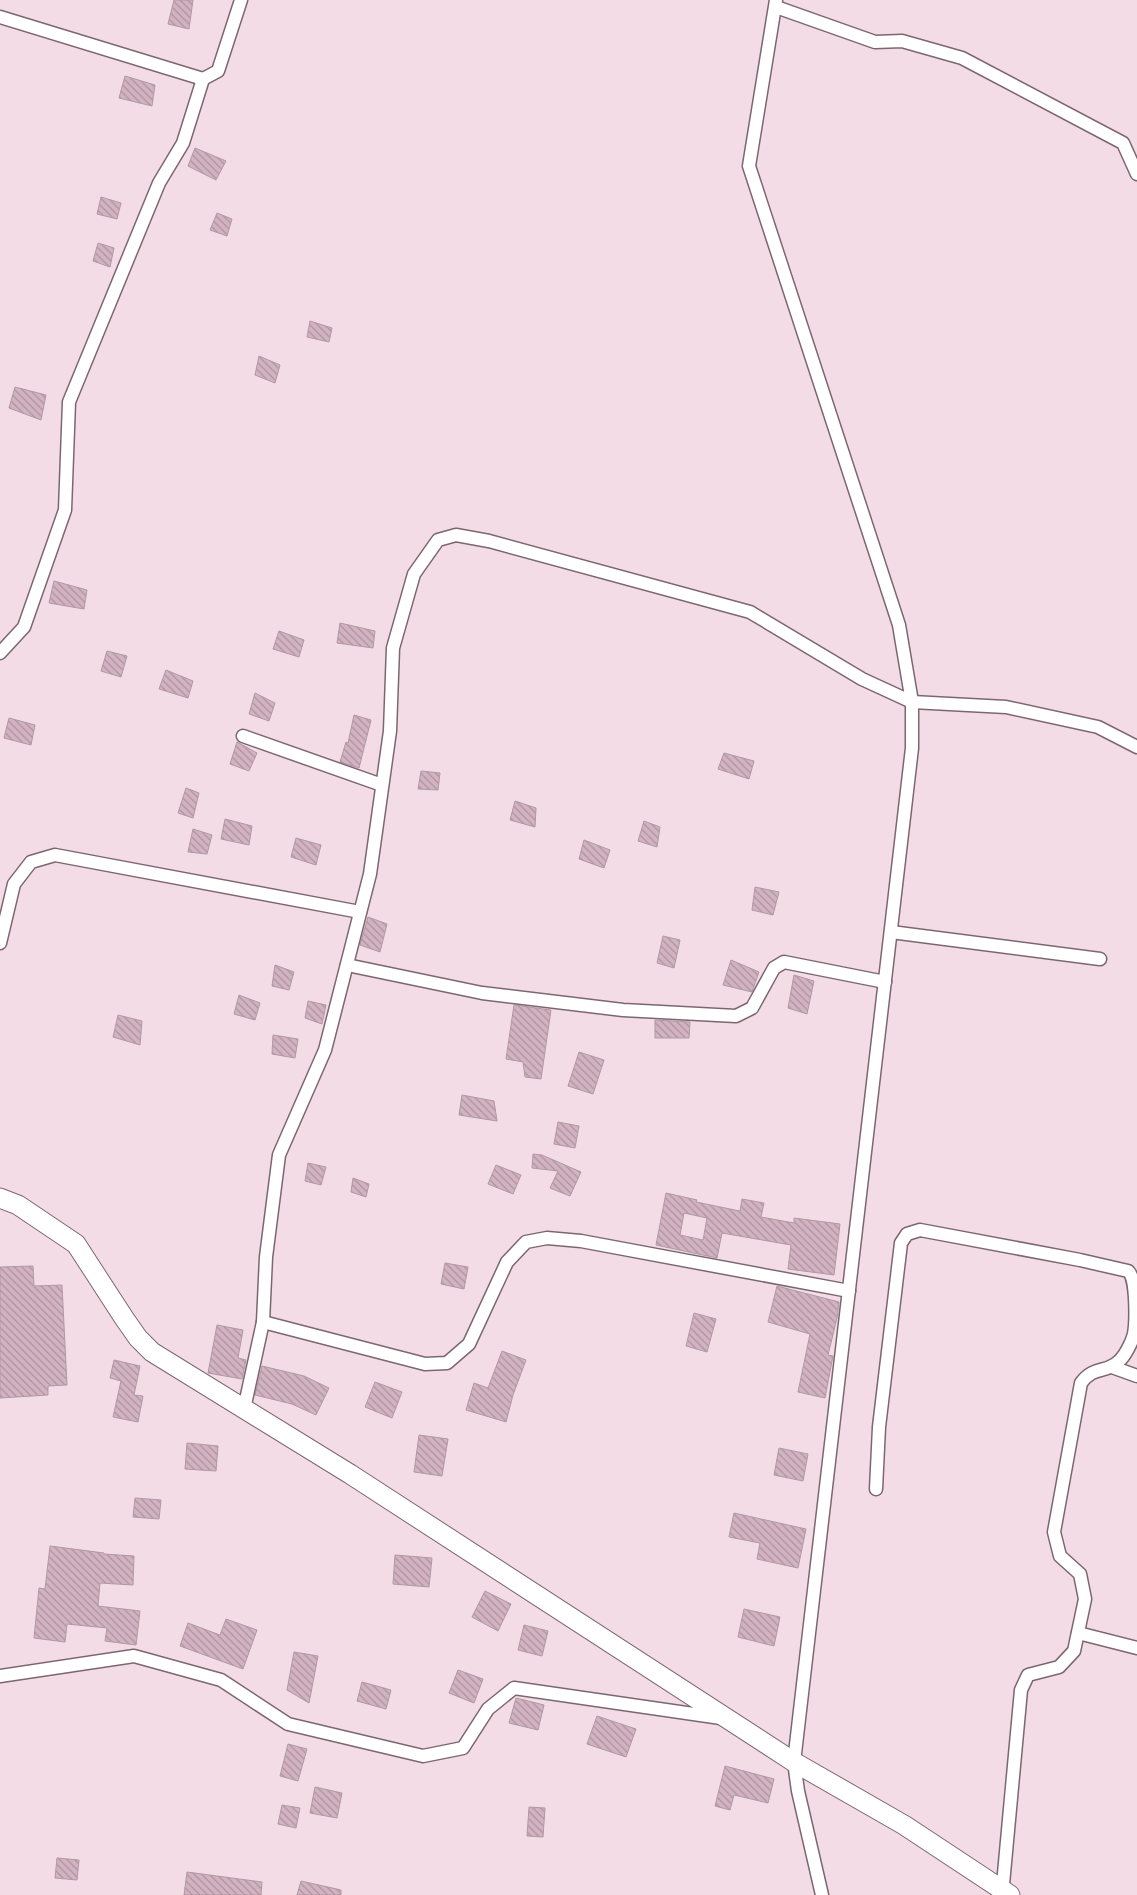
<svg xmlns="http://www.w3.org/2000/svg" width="1137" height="1895" viewBox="0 0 1137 1895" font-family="Literata,serif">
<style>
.building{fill:url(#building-back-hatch);stroke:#af99a3;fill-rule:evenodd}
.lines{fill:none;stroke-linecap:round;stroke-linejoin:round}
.street-casing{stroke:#7c6770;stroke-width:15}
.secondary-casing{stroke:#7c6770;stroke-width:21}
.street{stroke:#fff;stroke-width:12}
.secondary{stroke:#fff;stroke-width:19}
</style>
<defs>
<pattern id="building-back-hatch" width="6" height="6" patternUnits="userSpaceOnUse" patternTransform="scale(1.25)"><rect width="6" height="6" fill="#d3b3c2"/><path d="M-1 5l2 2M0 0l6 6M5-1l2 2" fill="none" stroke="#ad929f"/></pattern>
</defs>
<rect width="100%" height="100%" fill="#f4dce6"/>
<g class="building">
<polygon points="174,0 193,0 189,29 168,24"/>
<polygon points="125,76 155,85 152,106 119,98"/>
<polygon points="195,148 226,161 216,180 188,166"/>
<polygon points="101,197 121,203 117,219 97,214"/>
<polygon points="217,213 232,219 227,236 210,230"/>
<polygon points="98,243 114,248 110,267 93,261"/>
<polygon points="310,321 332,328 329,342 307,337"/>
<polygon points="259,356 280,365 275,383 255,375"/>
<polygon points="15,387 46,395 41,420 9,408"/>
<polygon points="54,581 87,590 84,609 49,603"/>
<polygon points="340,623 375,631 373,648 337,643"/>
<polygon points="279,631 304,640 299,657 273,649"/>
<polygon points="107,651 127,656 121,677 101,671"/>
<polygon points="166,670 193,681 188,698 159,689"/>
<polygon points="255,693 275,703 269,721 249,714"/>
<polygon points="354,715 371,720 359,768 340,762 346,742 348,743"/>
<polygon points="9,718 35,725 31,745 4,738"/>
<polygon points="237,742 257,753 249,771 230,764"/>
<polygon points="724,753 754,761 749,779 718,769"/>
<polygon points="421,771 440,773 438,790 418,789"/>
<polygon points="186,788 199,793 193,818 178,813"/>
<polygon points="515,801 536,808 535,827 510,820"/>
<polygon points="225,819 252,826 249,845 221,839"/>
<polygon points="644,821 660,827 657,847 638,841"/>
<polygon points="193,829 212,835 207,854 188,852"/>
<polygon points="296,838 321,845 316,865 291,857"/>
<polygon points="584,840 610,850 604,868 579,859"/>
<polygon points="755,887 779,892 773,915 752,910"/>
<polygon points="368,917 387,924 380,952 360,945"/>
<polygon points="663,936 680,940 674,968 657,963"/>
<polygon points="731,960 759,972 752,992 723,985"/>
<polygon points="275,965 294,972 289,990 272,986"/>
<polygon points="794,975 814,981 807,1014 788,1008"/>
<polygon points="239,995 260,1003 255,1020 234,1014"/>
<polygon points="308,1001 326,1005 322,1024 305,1018"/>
<polygon points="514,1005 551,1010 541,1079 525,1077 523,1062 506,1059"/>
<polygon points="118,1015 142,1021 140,1045 113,1037"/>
<polygon points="655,1020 690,1022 689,1038 655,1038"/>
<polygon points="273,1035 298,1039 295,1058 272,1054"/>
<polygon points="579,1052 604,1060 593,1094 568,1086"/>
<polygon points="462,1095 494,1101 497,1121 459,1115"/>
<polygon points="558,1122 579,1126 575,1148 554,1144"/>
<polygon points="533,1154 542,1155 581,1172 570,1196 550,1188 558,1171 532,1168"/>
<polygon points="308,1163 326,1167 321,1185 305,1181"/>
<polygon points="496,1165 521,1175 513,1194 488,1184"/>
<polygon points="353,1178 369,1184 366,1197 351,1192"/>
<path d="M666,1193L697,1200L696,1202L740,1211L742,1199L764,1203L761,1217L794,1223V1218L840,1224L834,1275L788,1269L791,1245L722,1233L717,1258L656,1245ZM684,1213L707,1218L703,1240L680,1235Z"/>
<polygon points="445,1263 468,1267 464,1289 441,1284"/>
<polygon points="33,1266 34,1286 62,1285 67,1385 48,1386 48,1395 0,1398 0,1267"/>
<polygon points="777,1286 839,1302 837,1318 828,1355 833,1356 825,1398 798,1392 810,1334 768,1322"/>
<polygon points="694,1313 716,1319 707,1352 686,1346"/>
<polygon points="217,1325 243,1330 238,1358 246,1360 242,1379 208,1373"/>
<polygon points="502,1351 526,1360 513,1395 506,1422 466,1410 474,1383 488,1388"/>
<polygon points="114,1360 140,1366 134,1395 143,1396 138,1422 113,1417 121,1381 110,1378"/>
<polygon points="262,1366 304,1376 329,1388 316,1415 292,1404 255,1395"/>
<polygon points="375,1382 402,1392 392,1418 365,1407"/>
<polygon points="419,1435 448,1439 442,1476 414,1472"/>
<polygon points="187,1443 218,1446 216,1471 185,1469"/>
<polygon points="779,1448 808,1454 803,1481 774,1475"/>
<polygon points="135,1498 161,1500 159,1519 133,1517"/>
<polygon points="734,1513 806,1529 798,1568 757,1559 760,1543 729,1537"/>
<polygon points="50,1546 104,1553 104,1554 134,1556 133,1585 100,1583 98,1606 140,1611 136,1645 105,1641 107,1628 67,1624 65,1642 34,1638 39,1588 45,1589"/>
<polygon points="395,1555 432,1558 429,1587 393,1584"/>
<polygon points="485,1591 511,1604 498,1631 472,1617"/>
<polygon points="744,1609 780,1617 774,1646 738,1637"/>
<polygon points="226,1619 257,1630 243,1669 180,1646 188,1623 220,1635"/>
<polygon points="524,1625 548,1631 542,1656 518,1650"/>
<polygon points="294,1652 318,1656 309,1703 287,1690"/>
<polygon points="458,1670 483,1679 474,1703 449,1693"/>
<polygon points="362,1682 391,1690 386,1709 357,1701"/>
<polygon points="516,1698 544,1705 538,1730 509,1723"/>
<polygon points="597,1716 636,1729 626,1757 587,1744"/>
<polygon points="288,1744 307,1749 298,1781 280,1776"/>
<polygon points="725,1766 774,1779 768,1803 734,1795 730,1810 715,1806"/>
<polygon points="315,1787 342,1793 337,1818 310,1813"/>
<polygon points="282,1805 300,1808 296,1828 278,1824"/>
<polygon points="529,1807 545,1808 543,1837 527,1836"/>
<polygon points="57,1858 79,1860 77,1880 55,1878"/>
<polygon points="187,1872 262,1882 261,1895 184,1895"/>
<polygon points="301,1881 341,1890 341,1895 297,1895"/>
</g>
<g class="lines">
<defs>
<g id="street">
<polyline points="776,0 749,166 899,625 912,702 912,748 794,1762 798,1791 822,1895"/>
<polyline points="776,7 875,42 902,41 962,58 1123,143 1137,174"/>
<polyline points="0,17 203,79"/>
<polyline points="0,653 24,627 65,510 69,402 159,183 183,143 203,79 218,71 241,0"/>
<polyline points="243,736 382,785"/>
<polyline points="891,932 1100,959"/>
<polyline points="0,943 14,884 31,862 55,855 360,912"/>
<polyline points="347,965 482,993 623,1010 736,1016 752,1008 774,968 784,962 885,982"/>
<polyline points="263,1322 425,1364 447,1363 469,1344 507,1262 526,1242 547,1238 581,1241 849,1291"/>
<polyline points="1112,1367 1137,1376"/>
<polyline points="244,1409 263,1322 266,1257 279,1155 325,1050 370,874 390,731 393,648 414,574 438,540 456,535 489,541 750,612 862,679 912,702 1006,707 1098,727 1137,747"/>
<path d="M876,1489L879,1427L901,1243L907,1234L920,1230L1080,1260L1128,1271C1137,1278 1136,1322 1134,1334C1132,1342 1125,1356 1119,1361C1106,1374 1094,1365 1081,1383L1054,1532L1060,1556L1080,1574L1085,1599L1074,1651L1059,1667L1028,1675L1021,1690L1002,1895"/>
<polyline points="1078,1633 1137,1648"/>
<polyline points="0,1676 134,1656 221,1680 288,1724 423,1756 463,1748 488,1709 514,1688 721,1718"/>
</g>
<polyline id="secondary" points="0,1198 18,1205 76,1244 124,1318 138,1338 152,1352 350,1474 794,1762 904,1825 1010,1895"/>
</defs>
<use href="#street" class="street-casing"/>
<use href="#secondary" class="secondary-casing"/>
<use href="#street" class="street"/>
<use href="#secondary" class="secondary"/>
</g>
</svg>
